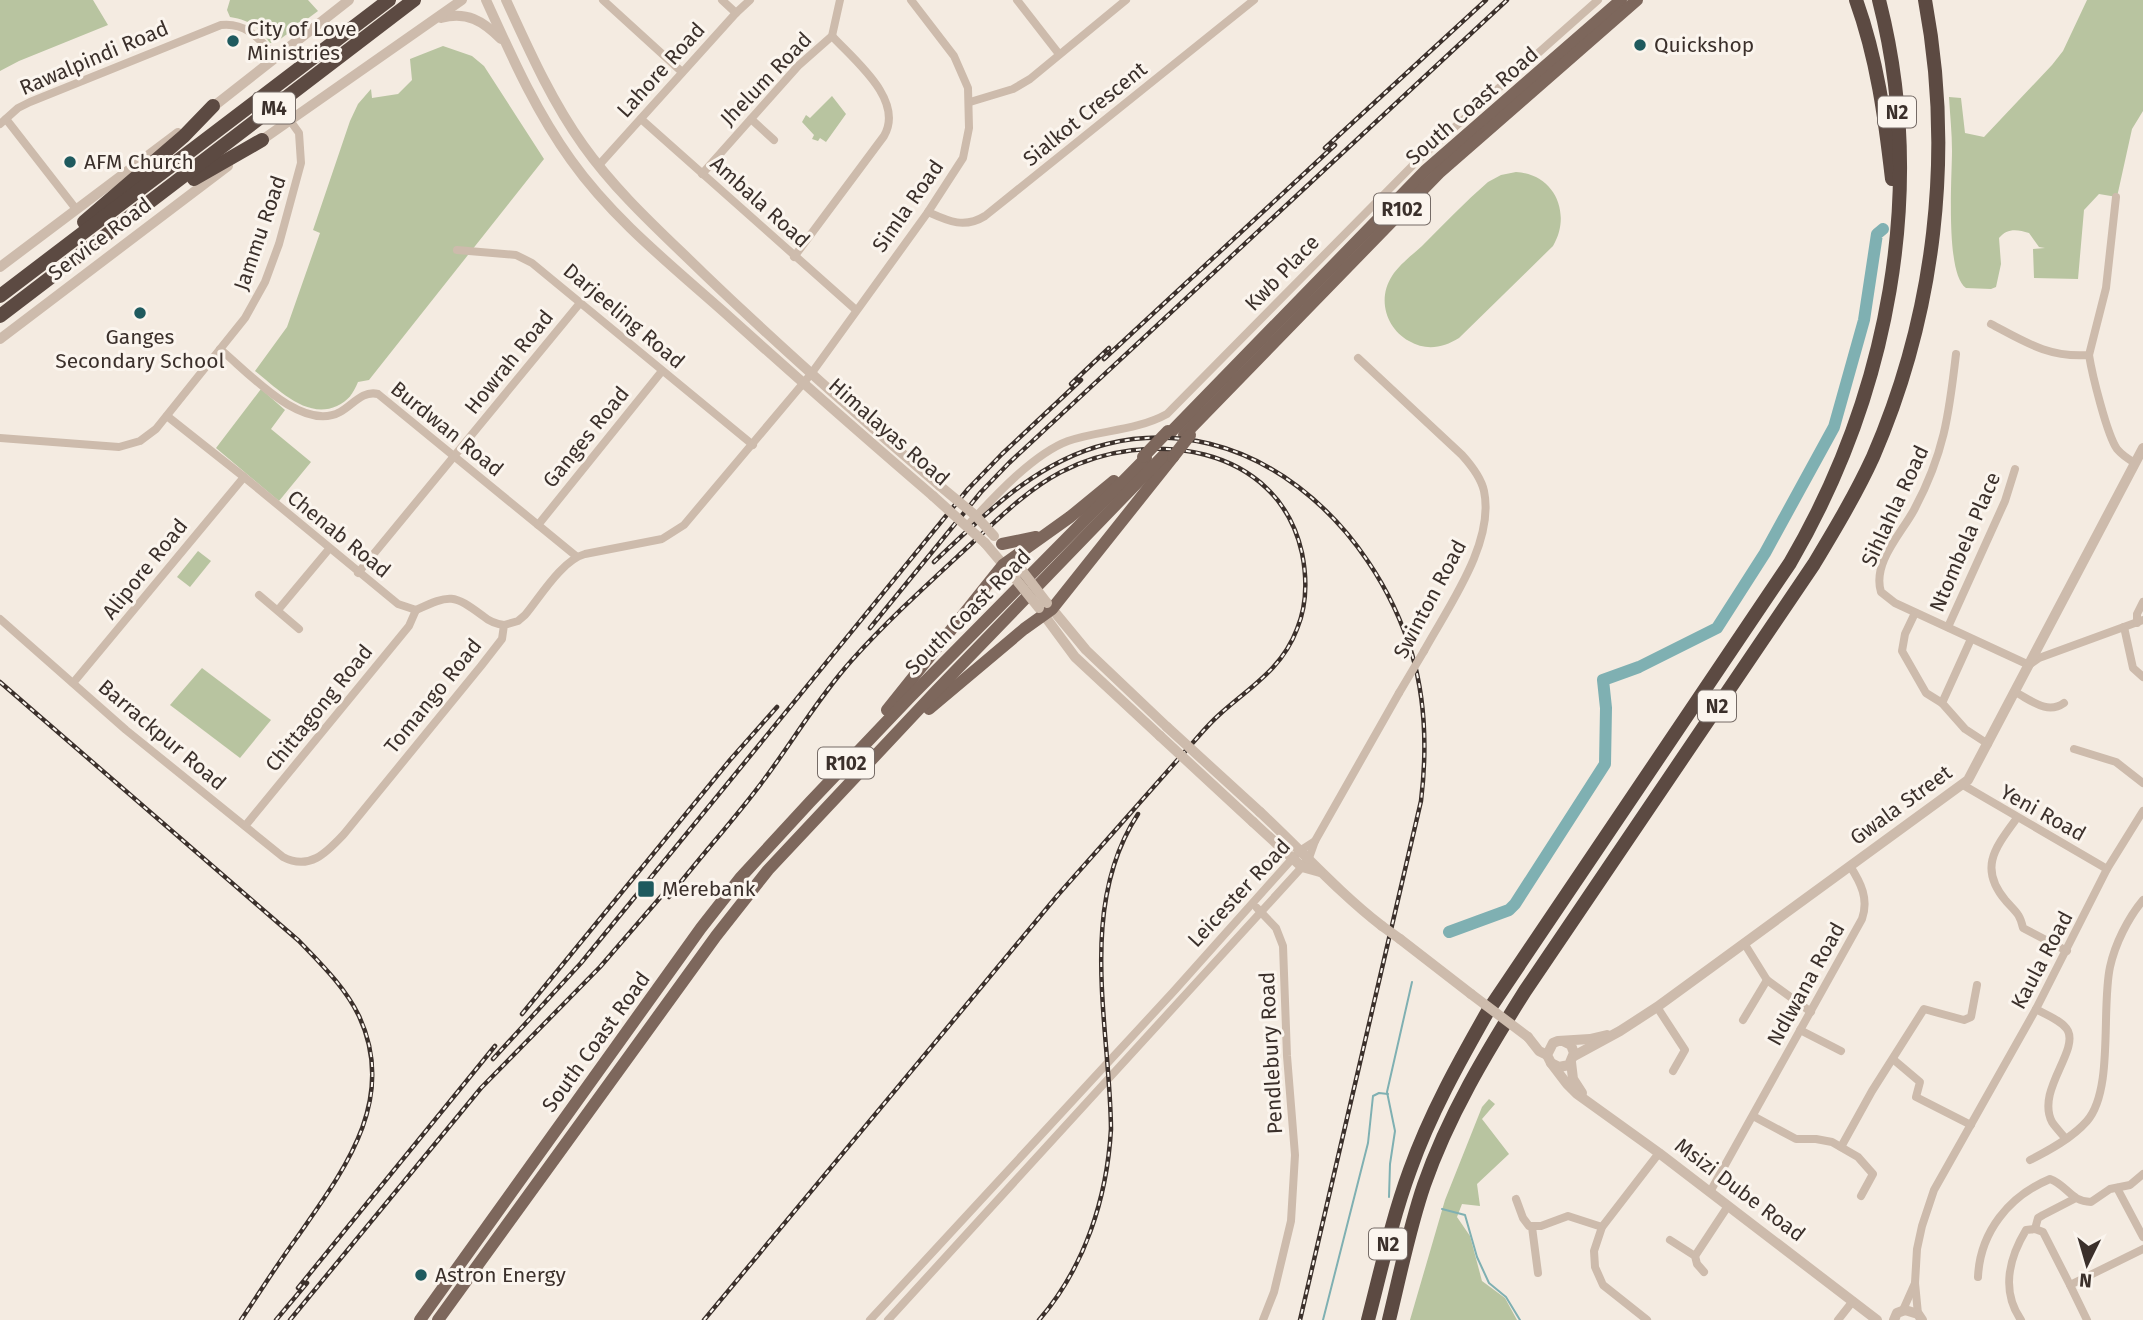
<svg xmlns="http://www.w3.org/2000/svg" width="2143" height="1320" viewBox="0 0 2143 1320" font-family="'Fira Sans',sans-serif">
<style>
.green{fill:#b8c4a0}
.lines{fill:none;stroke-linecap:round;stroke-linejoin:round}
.stream{stroke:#7fb0b2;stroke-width:2}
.river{stroke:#7fb0b2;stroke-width:12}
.minor{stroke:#cdbbac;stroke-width:8}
.tertiary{stroke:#cdbbac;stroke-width:10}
.primary{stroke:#7d675c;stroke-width:12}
.motorway{stroke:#5c4a42;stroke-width:14}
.rail-casing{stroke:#3b302b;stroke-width:4.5}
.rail{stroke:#fbf5ee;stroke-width:2;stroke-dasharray:5;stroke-linecap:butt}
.minor-bridge{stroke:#cdbbac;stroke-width:8}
.tertiary-bridge{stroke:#cdbbac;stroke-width:10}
.primary-bridge{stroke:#7d675c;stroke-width:12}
.poi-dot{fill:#1f5a5e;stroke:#fbf5ee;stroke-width:2.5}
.labels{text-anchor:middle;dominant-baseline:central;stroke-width:6;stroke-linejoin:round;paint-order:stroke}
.shield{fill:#fbf5ee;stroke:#756b66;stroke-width:2}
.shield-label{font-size:19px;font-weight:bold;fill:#3b302b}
.poi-label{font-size:21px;fill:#3b302b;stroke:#fbf5ee;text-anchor:start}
.street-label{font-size:21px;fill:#3b302b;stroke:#fbf5ee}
</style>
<rect width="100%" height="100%" fill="#f4ebe1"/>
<g class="green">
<polygon points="0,0 93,0 108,25 19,61 0,71"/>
<path d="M230,0H308L318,11L275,43H270C259,27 249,20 230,17L227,10Z"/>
<path d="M2087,0H2143V111L2132,129L2117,197L2099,194L2084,210L2078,279L2034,278L2033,249L2045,248L2039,247L2029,233C2017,229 2007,228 1999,238L2001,264L1996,287L1991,289L1966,288C1945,274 1952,177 1952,151C1952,133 1950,115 1949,97L1961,98L1965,133L1984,137L2052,65L2063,51Z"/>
<path d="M443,46L472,56L484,66L544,159L369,380L358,382C353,394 348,401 337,406C306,420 277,388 255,371L287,327L320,233L313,230L350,121L358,104L371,89L372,98L398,94L412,80L410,59Z"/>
<polygon points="832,96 846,114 826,142 820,138 818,141 812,139 814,135 802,122 806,115 810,118"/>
<path d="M1516,172C1555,174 1572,214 1553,246L1459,338C1443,348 1426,351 1409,341C1386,328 1377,299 1392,276C1399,265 1412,255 1422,246C1444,224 1465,202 1488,182L1501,175Z"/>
<polygon points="261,389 285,410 271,429 311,462 279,501 216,448"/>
<polygon points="198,551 211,561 190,587 177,577"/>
<polygon points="202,668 271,720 240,758 170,705"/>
<polygon points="1489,1099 1495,1104 1482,1119 1509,1154 1477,1184 1480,1206 1462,1204 1457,1217 1470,1236 1482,1281 1505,1298 1517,1320 1410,1320 1445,1200 1482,1107"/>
</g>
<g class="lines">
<g class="stream">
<polyline points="1389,1197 1390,1164 1395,1131 1387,1092 1412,982"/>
<polyline points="1442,1209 1465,1215 1477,1257 1489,1283 1506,1297 1520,1320"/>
<polyline points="1323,1320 1368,1143 1373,1096 1379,1093 1388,1094"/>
</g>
<polyline class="river" points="1449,932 1509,910 1515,904 1605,764 1606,708 1603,680 1639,667 1717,628 1765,553 1834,427 1864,320 1877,234 1883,229"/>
<g class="minor">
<polyline points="603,0 682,72"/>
<polyline points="722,0 736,13"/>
<polyline points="1017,0 1059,54"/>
<polyline points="970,102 1013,89 1030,79 1126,0"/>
<polyline points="6,119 76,209"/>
<polyline points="641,119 856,310"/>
<polyline points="751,119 774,140"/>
<path d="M0,124L18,108L30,102L221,25C247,22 260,40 276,57"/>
<polyline points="599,165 736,13 750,0"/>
<polyline points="702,174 798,66 832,36 840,0"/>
<path d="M928,212C948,221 964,229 985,216L1254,0"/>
<polyline points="457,250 516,255 532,263 753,445"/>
<path d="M794,257L884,136C905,100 854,60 832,36"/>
<path d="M1991,324C2025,342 2049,358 2089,355L2106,288L2116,197"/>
<path d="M220,349C248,372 302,433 340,412C352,406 362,390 378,394L576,556"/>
<path d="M1956,354C1949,415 1944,454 1914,510C1901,534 1872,563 1881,592L1895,603L2029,665L2039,658L2143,620"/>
<path d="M2089,355C2092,374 2107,435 2117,449C2122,455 2128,459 2135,463"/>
<path d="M1358,358L1462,455C1471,465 1481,477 1484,491C1495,543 1448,607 1424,651"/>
<path d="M167,416L244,477L398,604L416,610C451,594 453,594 483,616C490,622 496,624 504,625"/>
<polyline points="0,438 119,447 140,441 156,429 245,318 265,282 279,244 301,163 299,133 289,119"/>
<polyline points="538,525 662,371"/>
<path d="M968,525C993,498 1033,454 1068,441C1100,430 1136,431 1167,414L1420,158L1598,0"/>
<polyline points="358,573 580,303"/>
<polyline points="259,595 299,629"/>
<polyline points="278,610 329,549"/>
<polyline points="1915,613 1905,634 1902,651 1926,693 1942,703"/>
<path d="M0,619L126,730L283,857C310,871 327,852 344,834L481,666L502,639L504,625L518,621L525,615C540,597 562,560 585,554L662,539L684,525L811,374L928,212L963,158L969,128L968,88L954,56L911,0"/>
<polyline points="2137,623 2137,614 2143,602"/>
<polyline points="1948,627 2005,501 2015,469"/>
<polyline points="2124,627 2133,668 2143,677"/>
<polyline points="1971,639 1942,703 1965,729 1988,744"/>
<polyline points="73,683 244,477"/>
<path d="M2015,692C2031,700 2047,715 2064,703"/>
<polyline points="2074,749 2116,762 2143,783"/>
<polyline points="1963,785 2107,869"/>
<path d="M2017,818C1995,848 1978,868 2006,901C2016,912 2020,914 2023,928L2067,951"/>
<polyline points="245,826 409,626 416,610"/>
<polyline points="1257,908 1276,928 1283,946 1287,1056 1295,1155 1291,1221 1274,1292 1263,1320"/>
<polyline points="1744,943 1767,980 1811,1012"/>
<polyline points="1657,1007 1685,1050 1673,1071"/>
<path d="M2036,1009C2046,1015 2063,1021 2068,1031C2078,1052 2036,1091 2052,1122C2056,1128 2062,1134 2066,1139"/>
<polyline points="1743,1020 1767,980"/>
<polyline points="1800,1030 1841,1051"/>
<polyline points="1894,1060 1920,1082 1916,1097 1971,1125"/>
<polyline points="1753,1116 1796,1139 1816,1139 1832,1142 1858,1157 1873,1174 1861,1196"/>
<polyline points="1841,1147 1872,1091 1924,1009 1964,1020 1971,1017 1977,985"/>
<path d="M2030,1160C2050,1150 2072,1138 2087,1121C2114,1090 2101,1008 2110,967C2115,944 2128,918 2143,900"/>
<polyline points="2117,1188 2143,1237"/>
<path d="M1710,1192L1862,919C1869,899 1861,883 1850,866"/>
<polyline points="1516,1199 1523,1218 1529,1226 1541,1226 1568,1216 1602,1227"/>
<polyline points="1532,1227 1538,1273"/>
<polyline points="2035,1229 2038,1218 2043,1215 2074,1199"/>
<polyline points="1670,1240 1695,1256 1697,1264 1704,1272"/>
<polyline points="1695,1256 1728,1206"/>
<path d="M1978,1277C1980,1232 2009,1196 2050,1179C2067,1185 2071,1202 2091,1202L2110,1189L2130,1185L2143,1174"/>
<polyline points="2070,1285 2087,1320"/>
<polyline points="1903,1310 1915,1283"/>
<polyline points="1918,1314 1915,1283 1917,1249 1922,1226 1934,1190 2036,1009 2107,869 2143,811"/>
<polyline points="870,1320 1174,991 1292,859 1301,850 1315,841"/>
<polyline points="888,1320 1302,867 1309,858 1315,841 1399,693"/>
<polyline points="1647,1320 1603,1285 1595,1267 1594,1251 1602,1227 1659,1153"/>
<polyline points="1838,1320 1853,1301"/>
<path d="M2021,1320C2001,1291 2009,1258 2026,1230L2035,1229L2043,1232L2070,1285L2143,1249"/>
</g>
<g class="tertiary">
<path d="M486,0C511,55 535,110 571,160C613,219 671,265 725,313C794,375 863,436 933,496"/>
<path d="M506,0C529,50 551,100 583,145C617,193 661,232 703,273C780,347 859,417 940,486"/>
<path d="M441,18C467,11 483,21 501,39"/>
<polyline points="209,110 349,0"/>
<polyline points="259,142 462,0"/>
<polyline points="0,267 178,133"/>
<polyline points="0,339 228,166"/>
<polyline points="985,543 1007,569"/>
<polyline points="1048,604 1086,650 1167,727"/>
<polyline points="1041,611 1075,657 1160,736"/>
<path d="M1260,812C1301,850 1338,892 1382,926"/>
<polyline points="1253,822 1302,867 1320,872"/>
<polyline points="1400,939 1471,994"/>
<polyline points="1528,1037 1539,1051 1547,1055"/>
<polyline points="1563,1041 1571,1045 1574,1053 1569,1065 1559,1067 1551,1063 1547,1055 1553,1043 1558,1041 1590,1039 1607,1035"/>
<polyline points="1574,1056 1620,1031 1657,1007 1968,780 2143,448"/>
<polyline points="1571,1062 1573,1079 1582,1093"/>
<polyline points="1551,1063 1567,1084 1577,1094 1659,1153 1877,1320"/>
<polyline points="1894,1320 1897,1313 1905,1310 1918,1314 1922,1320"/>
</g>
<g class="primary">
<polyline points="1170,433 1426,170 1621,0"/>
<polyline points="1184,435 1439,173 1637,0"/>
<polyline points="1002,544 1036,537"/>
<polyline points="929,709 1024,629 1052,609 1173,457"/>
<polyline points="887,710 1003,565 1070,517 1114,481"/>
<polyline points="420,1320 701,928 741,877 810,802 911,696 1146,458"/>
<polyline points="438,1320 716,936 768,870 936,691 1165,454"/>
</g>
<g class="motorway">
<path d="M1856,0C1877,58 1885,118 1892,179"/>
<polyline points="194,179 262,140"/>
<polyline points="84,222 184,136 213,106"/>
<polyline points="0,296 389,0"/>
<polyline points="0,316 414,0"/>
<path d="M1368,1320C1381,1270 1392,1219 1410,1170C1430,1114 1459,1062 1488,1011L1790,563C1888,395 1928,191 1879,0"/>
<path d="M1389,1320C1400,1275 1409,1229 1424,1185C1448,1116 1486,1053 1525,991L1814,564C1835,529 1856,494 1873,457C1935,314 1954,154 1925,0"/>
</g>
<defs>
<g id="rail">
<polyline points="1325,148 1486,0"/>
<polyline points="1104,359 1335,145"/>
<polyline points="1071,384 1109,348"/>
<path d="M934,562C985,514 1037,461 1107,444C1250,409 1373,524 1412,654C1426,702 1427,751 1421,801L1300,1320"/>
<polyline points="870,628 981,492 1009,463 1507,0"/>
<path d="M0,682L299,941C321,964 345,987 359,1016C398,1100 344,1170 298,1236C278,1263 260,1292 241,1320"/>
<path d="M669,897C699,858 733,821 763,781C793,741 818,698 852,660C889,619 930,582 971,544C999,518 1027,490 1061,472C1148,427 1278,444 1302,553C1307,578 1307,605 1297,629C1282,669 1250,687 1220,714C1212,721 1204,730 1197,738L1057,896L704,1320"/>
<polyline points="522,1014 730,760 777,707"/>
<polyline points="493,1059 581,963 968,489 1002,454 1081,380"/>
<polyline points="298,1288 495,1046"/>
<polyline points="276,1320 307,1283"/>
<polyline points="290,1320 481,1088 600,967 671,885"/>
<path d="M1039,1320C1085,1267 1107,1198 1111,1129C1110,1026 1077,907 1138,814"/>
</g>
</defs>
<use href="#rail" class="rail-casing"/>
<use href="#rail" class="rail"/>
<polyline class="minor-bridge" points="1399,693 1424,651"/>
<g class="tertiary-bridge">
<polyline points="940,486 976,516 994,536"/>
<polyline points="933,496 985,543"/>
<polyline points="1017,564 1047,603"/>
<polyline points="1010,572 1039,608"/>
<polyline points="1167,727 1260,812"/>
<polyline points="1160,736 1253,822"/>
<polyline points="1382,926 1400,939"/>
<polyline points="1471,994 1528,1037"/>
</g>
<g class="primary-bridge">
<polyline points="1143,457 1168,431"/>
<polyline points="1173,457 1190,435"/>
</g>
</g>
<g class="poi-dot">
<circle cx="233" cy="41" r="7"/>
<circle cx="1640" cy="45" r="7"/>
<circle cx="70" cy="162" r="7"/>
<circle cx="140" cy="313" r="7"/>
<rect x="637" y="880" width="18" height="18" rx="3.5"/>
<circle cx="421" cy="1275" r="7"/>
</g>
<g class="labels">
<g class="shield">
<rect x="253" y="92.5" width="42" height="31" rx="5"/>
<rect x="1878" y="96.5" width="38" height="31" rx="5"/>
<rect x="1374" y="193.5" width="56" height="31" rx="5"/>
<rect x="1698" y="690.5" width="38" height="31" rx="5"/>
<rect x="818" y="747.5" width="56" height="31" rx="5"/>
<rect x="1369" y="1228.5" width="38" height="31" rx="5"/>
</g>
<g class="shield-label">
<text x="274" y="108">M4</text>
<text x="1897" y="112">N2</text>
<text x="1402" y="209">R102</text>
<text x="1717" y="706">N2</text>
<text x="846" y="763">R102</text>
<text x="1388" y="1244">N2</text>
</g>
<g class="poi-label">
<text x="247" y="29">City of Love<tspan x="247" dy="24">Ministries</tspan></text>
<text x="1654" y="45">Quickshop</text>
<text x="84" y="162">AFM Church</text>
<text x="140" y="337" text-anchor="middle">Ganges<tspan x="140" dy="24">Secondary School</tspan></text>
<text x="662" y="889">Merebank</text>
<text x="435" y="1275">Astron Energy</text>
</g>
<g class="street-label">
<text transform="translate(94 58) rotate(-23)">Rawalpindi Road</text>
<text transform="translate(661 70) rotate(-48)">Lahore Road</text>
<text transform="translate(766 79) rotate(-46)">Jhelum Road</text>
<text transform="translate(1472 106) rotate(-41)">South Coast Road</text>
<text transform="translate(1085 114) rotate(-39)">Sialkot Crescent</text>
<text transform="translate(760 202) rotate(42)">Ambala Road</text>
<text transform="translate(908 206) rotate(-55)">Simla Road</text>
<text transform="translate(260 233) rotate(-71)">Jammu Road</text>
<text transform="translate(100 239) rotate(-37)">Service Road</text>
<text transform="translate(1282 273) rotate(-46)">Kwb Place</text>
<text transform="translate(624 316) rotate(40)">Darjeeling Road</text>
<text transform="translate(509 362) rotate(-51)">Howrah Road</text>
<text transform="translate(447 429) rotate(39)">Burdwan Road</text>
<text transform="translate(889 432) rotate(41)">Himalayas Road</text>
<text transform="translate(586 437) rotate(-51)">Ganges Road</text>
<text transform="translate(1895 506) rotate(-65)">Sihlahla Road</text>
<text transform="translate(339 534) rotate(39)">Chenab Road</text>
<text transform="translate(1965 542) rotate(-67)">Ntombela Place</text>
<text transform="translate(145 569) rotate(-51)">Alipore Road</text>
<text transform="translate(1430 599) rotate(-62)">Swinton Road</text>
<text transform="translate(968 612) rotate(-45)">South Coast Road</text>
<text transform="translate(433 696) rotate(-51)">Tomango Road</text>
<text transform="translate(319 708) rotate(-51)">Chittagong Road</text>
<text transform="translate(162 735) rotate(40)">Barrackpur Road</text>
<text transform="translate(1901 805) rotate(-36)">Gwala Street</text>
<text transform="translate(2043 813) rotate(29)">Yeni Road</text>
<text transform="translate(1239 893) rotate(-47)">Leicester Road</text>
<text transform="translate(2042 960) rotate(-62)">Kaula Road</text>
<text transform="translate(1806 984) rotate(-61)">Ndlwana Road</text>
<text transform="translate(596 1042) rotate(-54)">South Coast Road</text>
<text transform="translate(1271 1053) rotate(-93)">Pendlebury Road</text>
<text transform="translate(1740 1190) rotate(37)">Msizi Dube Road</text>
</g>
</g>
<g transform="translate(2087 1264) rotate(185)" stroke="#fbf5ee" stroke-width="5" paint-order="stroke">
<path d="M0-5L12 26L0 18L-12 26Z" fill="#3b302b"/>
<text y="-10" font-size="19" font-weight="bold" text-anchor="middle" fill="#3b302b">N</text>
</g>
</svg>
